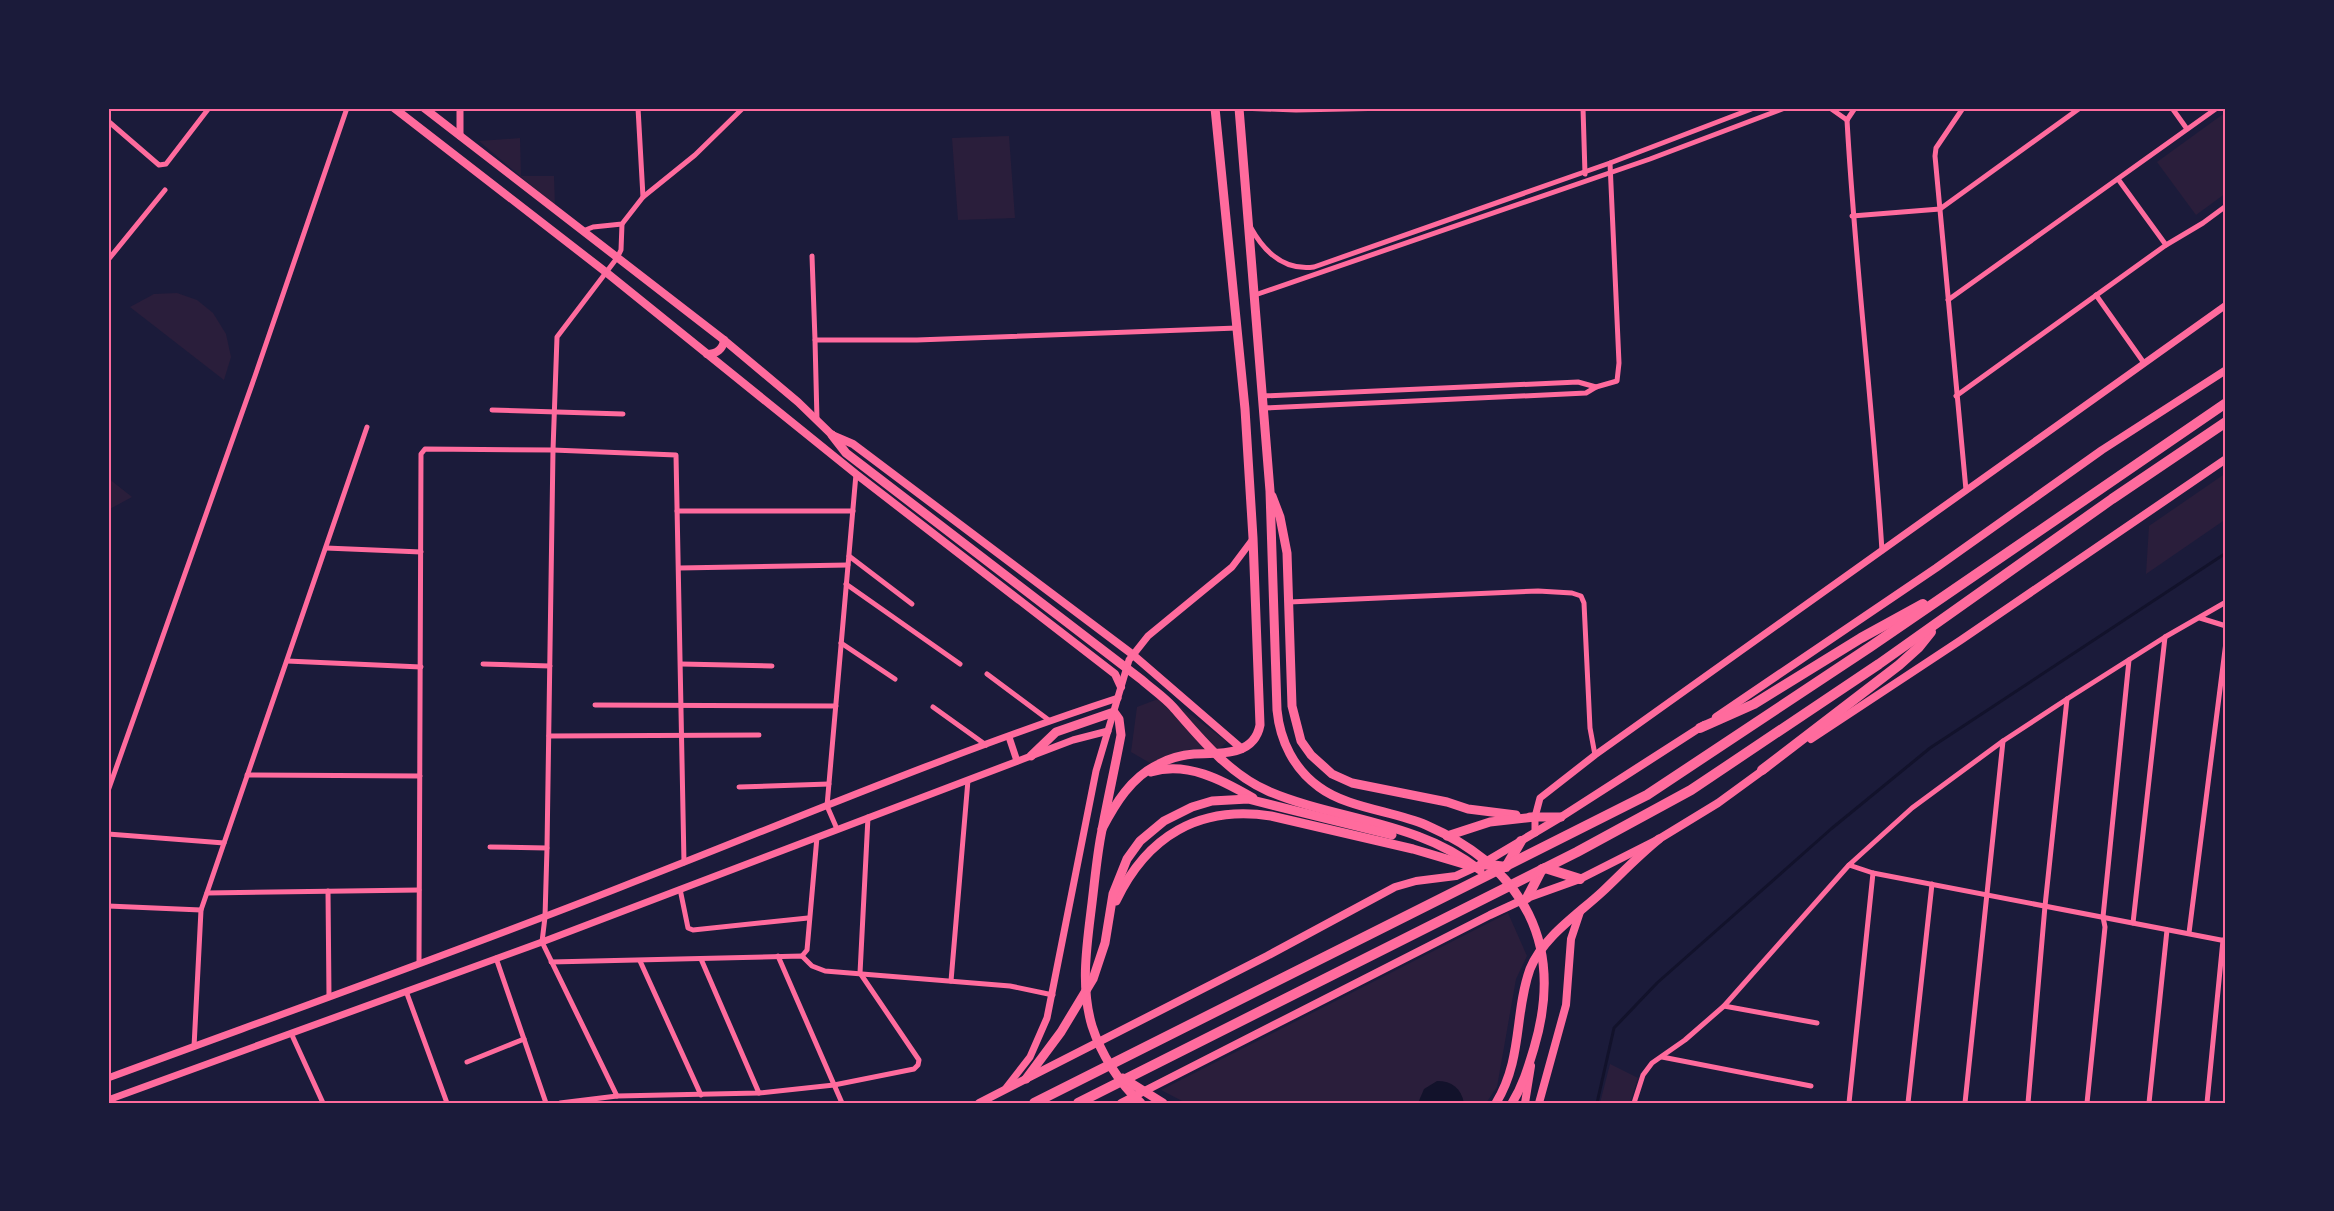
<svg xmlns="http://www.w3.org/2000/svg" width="2334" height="1211" viewBox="0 0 2334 1211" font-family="'Source Sans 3',sans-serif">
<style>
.green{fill:#2a1e3b}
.water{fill:#12122b}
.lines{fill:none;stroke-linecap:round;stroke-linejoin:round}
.stream{stroke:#12122b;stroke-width:3}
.minor{stroke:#ff6b9d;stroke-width:5}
.tertiary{stroke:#ff6b9d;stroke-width:7}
.secondary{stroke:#ff6b9d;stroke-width:8}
.primary{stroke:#ff6b9d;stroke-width:9}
.motorway{stroke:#ff6b9d;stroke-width:10}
.neatline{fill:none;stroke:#ff6b9d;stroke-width:2}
</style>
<rect width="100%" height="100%" fill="#1b1b3a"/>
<g class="green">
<polygon points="2226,112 2226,193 2196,215 2157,162"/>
<polygon points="1009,136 1015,218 958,220 952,138"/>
<polygon points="520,138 521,176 554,176 555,206 479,141"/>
<polygon points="177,293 197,300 213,313 226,334 231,357 224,380 130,307 154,294"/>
<polygon points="2226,473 2226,519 2146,574 2149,526"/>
<polygon points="108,478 132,497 108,510"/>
<polygon points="1166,696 1227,742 1219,749 1150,763 1131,752 1137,707"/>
<polygon points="1508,913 1527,956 1516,979 1497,1087 1486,1103 1186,1103 1161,1090"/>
<polygon points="1610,1064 1638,1078 1630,1103 1600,1103"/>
</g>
<path class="water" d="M1437,1081C1452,1081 1461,1088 1464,1103H1418L1424,1089Z"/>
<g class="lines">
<polyline class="stream" points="1597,1103 1614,1028 1657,983 1831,829 1930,748 2226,553"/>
<g class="minor">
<polyline points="638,108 643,197"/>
<polyline points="1239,108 1296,110 1392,108"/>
<polyline points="1583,108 1585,174"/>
<polyline points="1830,108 1847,120"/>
<polyline points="1963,108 1936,148 1935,156 1966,490"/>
<polyline points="2172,108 2187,129"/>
<path d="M1847,120C1855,264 1873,407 1882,551"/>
<polyline points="1847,120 1855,108"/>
<polyline points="108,121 159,165 166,164 209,108"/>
<polyline points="2118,179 2166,245"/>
<polyline points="1852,216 1940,209 2080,108"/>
<path d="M1251,228C1265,253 1285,271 1314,267L1610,163L1754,108"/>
<polyline points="583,231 593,227 622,224 643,197 695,155 743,108"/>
<polyline points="812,256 815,340"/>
<polyline points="108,260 165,190"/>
<polyline points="1255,295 1650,159 1785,108"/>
<polyline points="2096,295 2144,363"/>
<polyline points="1948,300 2217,108"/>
<polyline points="1263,396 1578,382 1596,387"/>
<polyline points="1956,396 2166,245 2203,223 2226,206"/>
<polyline points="1264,408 1586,393 1596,387 1617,381 1619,363 1610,163"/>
<polyline points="492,410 623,414"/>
<polyline points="817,420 815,340 917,340 1237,328"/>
<polyline points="677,511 853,511"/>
<polyline points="326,548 421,552"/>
<polyline points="849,556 912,604"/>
<polyline points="679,568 848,565"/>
<polyline points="846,584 960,664"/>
<polyline points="1289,602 1538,591 1572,593 1581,596 1584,603 1590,728 1595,755"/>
<polyline points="2200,618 2226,626"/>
<polyline points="841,643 895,679"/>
<polyline points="287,661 421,667"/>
<polyline points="483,664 550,666"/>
<polyline points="681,664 772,666"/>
<polyline points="987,674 1050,721"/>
<polyline points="595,705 836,706"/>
<polyline points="933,707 986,745"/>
<polyline points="549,736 759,735"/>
<polyline points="247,775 420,776"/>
<polyline points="739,787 829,784"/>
<polyline points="108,791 255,376 347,108"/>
<polyline points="837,829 827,806 856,474"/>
<polyline points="108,834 224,843"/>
<polyline points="490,847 547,848"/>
<polyline points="1849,865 1873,873 2226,941"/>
<polyline points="680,889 688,928 693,930 808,918"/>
<polyline points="328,891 329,997"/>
<polyline points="207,893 419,890"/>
<polyline points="108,906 201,910"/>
<polyline points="2133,923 2165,637"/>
<polyline points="2189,933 2226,642"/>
<polyline points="778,956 842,1103"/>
<polyline points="802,956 807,950 817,837"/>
<polyline points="496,958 546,1103"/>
<polyline points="701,959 759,1093"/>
<polyline points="640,961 701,1095"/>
<polyline points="551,962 802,956 812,966 825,971 1010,986 1053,995"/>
<polyline points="419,964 421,454 425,449 553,450 676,455 684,863"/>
<polyline points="951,981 968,780"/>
<polyline points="406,991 447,1103"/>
<polyline points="1724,1006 1817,1023"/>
<polyline points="291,1033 323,1103"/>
<polyline points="194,1047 201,910 367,427"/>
<polyline points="1662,1057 1811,1086"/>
<polyline points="467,1062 524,1039"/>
<polyline points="617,1096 542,942 545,917 547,848 553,450 557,337 617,258 621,250 622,224"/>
<polyline points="560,1103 617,1096 759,1093 834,1085 914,1069 918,1065 919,1060 860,973 868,817"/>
<polyline points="1634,1103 1643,1075 1652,1063 1685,1040 1724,1006 1849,865 1912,808 2003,741 2067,699 2165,637 2226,602"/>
<polyline points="1849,1103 1873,873"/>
<polyline points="1908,1103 1932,884"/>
<polyline points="1965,1103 2003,741"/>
<polyline points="2028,1103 2045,906 2067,699"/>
<polyline points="2087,1103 2105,927 2103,917 2129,660"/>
<polyline points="2149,1103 2167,930"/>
<polyline points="2207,1103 2223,940"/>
</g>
<g class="tertiary">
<polyline points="460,136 460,108"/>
<polyline points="1009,737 1017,761"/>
<polyline points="1535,833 1535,817 1540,798 1595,755 2226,305"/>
<path d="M108,1078C279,1015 451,954 621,887C786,823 949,753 1118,698"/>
<polyline points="1006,1088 1030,1057 1047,1018 1096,771 1129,660 1148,636 1232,567 1253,539"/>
<polyline points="108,1100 542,942 1073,740 1108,731"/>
</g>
<g class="secondary">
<polyline points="394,108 607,273 856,474 1115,674 1121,687"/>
<polyline points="424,108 724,340 798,402 832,435 853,444 1132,654 1242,749"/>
<path d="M707,354C717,354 723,349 724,340"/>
<polyline points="1716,717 1936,568 2102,450 2226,370"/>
<polyline points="1811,739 1961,640 2226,459"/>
<polyline points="979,1103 1267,956 1395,887 1416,881 1456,876 1482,864 1561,817 1704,725"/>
<polyline points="1121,1103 1490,915 1527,898 1580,879 1659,839 1718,803 1766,768"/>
<polyline points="1525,1103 1531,1066"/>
<polyline points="1539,1103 1566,1005 1571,939 1580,912"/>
</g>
<g class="primary">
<path d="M1239,108L1270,491L1277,710C1280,741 1294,769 1319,787C1347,808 1393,811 1426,825C1524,868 1565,944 1534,1048C1528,1068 1523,1085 1512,1103"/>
<path d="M832,435L846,453L1142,680C1152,689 1164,697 1173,707C1200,738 1229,774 1268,791C1317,812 1372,818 1420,837C1442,845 1461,856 1480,870"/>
<polyline points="1272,496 1280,517 1287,553 1292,706 1301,741 1311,755 1332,774 1352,783 1447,802 1468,809 1516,815"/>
<path d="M1031,756L1056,732L1114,712L1119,719L1121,735C1115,767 1108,798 1102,830C1097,854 1095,879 1092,903C1087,944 1080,986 1092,1026C1101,1054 1119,1083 1141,1103"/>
<path d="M1151,772C1187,761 1222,780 1253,798"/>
<polyline points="1530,817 1561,817"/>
<path d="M1102,829C1115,804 1131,777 1159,764C1170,758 1182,755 1194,754C1219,753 1254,757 1260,725L1253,538L1245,409L1215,108"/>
<polyline points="1447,836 1490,822 1535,817"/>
<path d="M1116,901C1147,836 1199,805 1271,816L1413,849L1467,865"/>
<polyline points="1123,1078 1163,1103"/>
<polyline points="1026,1079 1061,1032 1093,979 1105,943 1113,894 1127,859 1140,841 1164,821 1192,807 1212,801 1248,799 1392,835"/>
<path d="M1496,1103C1523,1059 1514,1014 1530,969C1543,937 1577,915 1602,892C1621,874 1639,855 1659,839"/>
</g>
<g class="motorway">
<polyline points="1700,728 1754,704 1861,638 1923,604"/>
<polyline points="1762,770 1899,665 1919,647 1931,632"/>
<polyline points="1482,864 1506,867 1521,841"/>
<polyline points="1545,868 1580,879"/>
<polyline points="1527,898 1542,869"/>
<polyline points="1034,1103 1647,795 1870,647 2226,403"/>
<polyline points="1078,1103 1577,852 1691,790 1879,664 2112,499 2226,422"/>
</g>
</g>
<rect width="2334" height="1211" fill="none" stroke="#1b1b3a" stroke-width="219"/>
<rect x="110" y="110" width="2114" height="992" class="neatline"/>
</svg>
